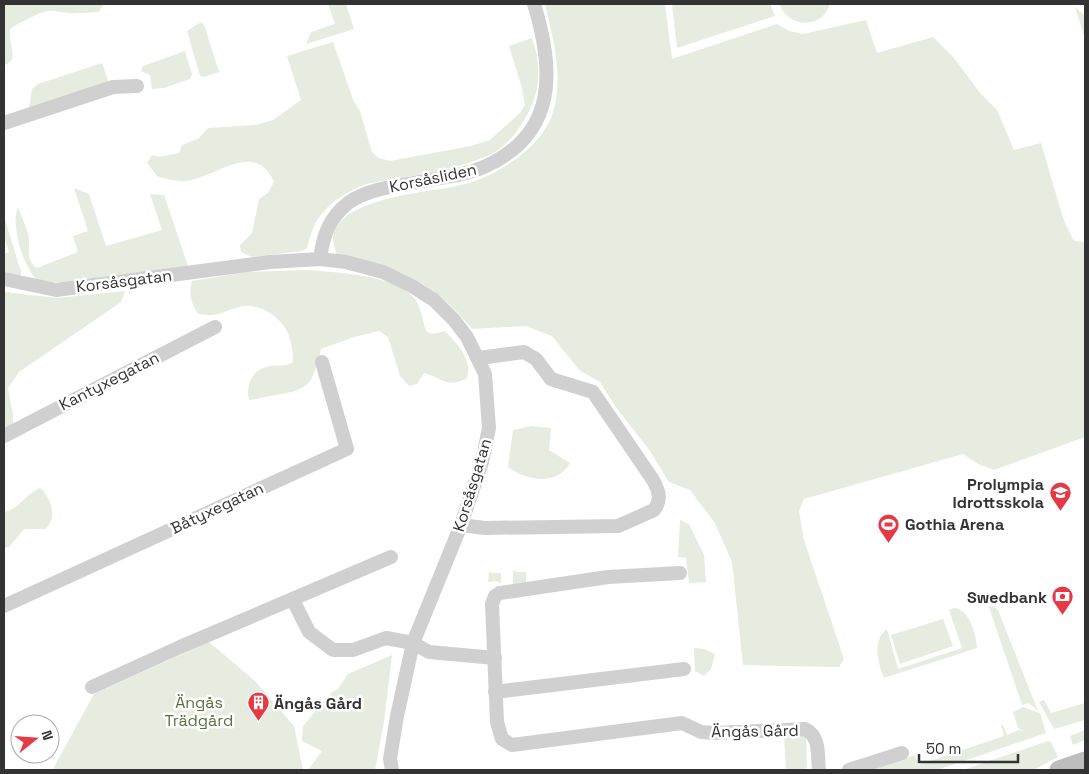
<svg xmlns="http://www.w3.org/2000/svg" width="1089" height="774" viewBox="0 0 1089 774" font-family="'Space Grotesk',sans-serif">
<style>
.green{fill:#e6ecdf}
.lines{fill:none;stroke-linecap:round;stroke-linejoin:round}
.street{stroke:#d0d0d0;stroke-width:14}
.secondary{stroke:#bdbdbd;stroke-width:19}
.labels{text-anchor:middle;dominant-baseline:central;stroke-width:5;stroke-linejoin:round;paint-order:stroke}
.street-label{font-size:16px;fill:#333;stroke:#fff}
.poi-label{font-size:16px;font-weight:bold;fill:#333;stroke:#fff;text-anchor:end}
.park-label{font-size:16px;fill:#56703f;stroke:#fff}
</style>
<rect width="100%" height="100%" fill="#fff"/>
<g class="green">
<path d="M4,4H104L99,12C89,12 78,14 68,13C61,13 55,10 48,11C42,11 15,25 10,29C9,41 14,49 12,60L6,65L4,63Z"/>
<polygon points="328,4 346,4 354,29 306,44 311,32 335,24"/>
<path d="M545,4H665L672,59L777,24L789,31L803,34L866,20L877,53L933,37L954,58L980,93L997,110L1014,150L1041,143L1063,218L1074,241L1085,242V437L994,470L978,464L963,454L804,499L799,511L804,540L844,659L839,667L743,665L732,562L715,523L690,490L669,482L650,451L615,406L600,382L579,370L552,336L525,326L472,329C431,278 399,269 337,256C336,250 332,242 333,237C341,195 433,193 465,184C498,175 543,147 553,112C564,76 553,39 545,4Z"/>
<polygon points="672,4 770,4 775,16 677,48"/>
<path d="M779,4H830C822,30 788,28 779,4Z"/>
<polygon points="1075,7 1085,16 1085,39"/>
<polygon points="201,22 204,25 219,72 204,77 200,76 187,31"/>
<path d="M532,38C541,64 541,91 527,115C520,128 511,141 498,150C470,169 401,177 366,184C344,193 322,206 313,229C310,235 309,242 307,248L302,251L252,257L241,252L240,245L252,233L259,199L268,193L274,182C255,138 214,179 185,181C177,182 167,178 158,177L147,163L152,155L160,157L179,153L182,145L198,139L208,128L256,125L273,120L301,100L287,56L333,42L354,102L360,111L372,152L379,158L390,161L471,146L490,140L520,113L525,105L522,88L509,46Z"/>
<polygon points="185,51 192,74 190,79 164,88 152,89 150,75 141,71 143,66"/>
<polygon points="102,63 109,83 29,108 32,89 38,84"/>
<path d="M74,188L89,194L106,246L162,230L150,194L164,195L188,266L65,282H39C24,270 10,225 18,207C21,217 30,232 29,243C29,253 27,261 37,268L78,252L73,236L88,231Z"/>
<polygon points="4,216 21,272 20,277 4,274 4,254 9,252 4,237"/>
<path d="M308,270C338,273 395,274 415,299C422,309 422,322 427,332L433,334L445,331C457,343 473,361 467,378C446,389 444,378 424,373L417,384L409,386L400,376L388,337L379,331L354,337L321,349C311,384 313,388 277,395C267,396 259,399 249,400C246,386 251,371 266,367C276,364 283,368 293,362C293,354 292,346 290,339C285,319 260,301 239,307C220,312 220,317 198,314C191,302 188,295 192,281L247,272Z"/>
<polygon points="125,291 121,302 19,372 8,388 13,415 13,424 4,429 4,292 57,298"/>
<path d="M531,426L551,428L549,450L570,463C557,486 527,481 508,467L513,430Z"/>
<path d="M40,488C52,499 58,518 45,529H24L9,547L4,548V512C20,509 25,494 40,488Z"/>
<polygon points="680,520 689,524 704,555 706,582 689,583 686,558 678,557"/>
<polygon points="515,570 516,572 526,572 526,583 513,584 513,571"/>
<polygon points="489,571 491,573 501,573 501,583 496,581 488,582"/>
<polygon points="993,606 998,610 1038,711 1029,703 1022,705 989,607"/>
<path d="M954,608C970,609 976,635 977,648L884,678C878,663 872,640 887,629L898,669L962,648L949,610Z"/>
<polygon points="943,619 953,646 900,664 891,635"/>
<polygon points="209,642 255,681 294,726 303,770 54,770 54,767 94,694"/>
<polygon points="694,648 704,649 715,654 711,669 704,676 695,671"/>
<polygon points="392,655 384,722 375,770 308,770 322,751 302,741 303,726 332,692 338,689 348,674"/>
<polygon points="1044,700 1051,713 1085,703 1085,720 1054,729 1039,702"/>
<polygon points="1023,707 1040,713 1046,733 937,770 872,770 915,755 918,765 1004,736 1001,726 1003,725 1007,735 1019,730 1026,732 1018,728 1013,712"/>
<polygon points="1085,730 1085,740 1073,745 1070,736"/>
<polygon points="804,733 806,737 807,767 803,770 786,770 784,734"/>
<polygon points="1048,741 1051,742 1058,757 1033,770 963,770"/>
</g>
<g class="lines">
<g class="street">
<polyline points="4,123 113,87 137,86"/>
<path d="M320,259C323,236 329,218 348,203C369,188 399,186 424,181C444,177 467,175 486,166C558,133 554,69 534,4"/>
<polyline points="4,279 56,290 270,262 320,259 346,262 383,272 412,286 434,300 454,320 467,337 485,374 489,428 482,462 461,525 413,643 397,716 390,759 392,770"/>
<polyline points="4,436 215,327"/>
<path d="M461,525L485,528L618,526L654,510C662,500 659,491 653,480L593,392L551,379L536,359L524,352L479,358"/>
<path d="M680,573L608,577L500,593L495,596L492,604L497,722L502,739L512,745L682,723L701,732L714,733L805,729C821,737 817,755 819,770"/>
<polyline points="293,600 309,632 333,650 353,650 386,638 413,643 429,652 495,658"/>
<polyline points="4,606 347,449 322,362"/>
<polyline points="92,687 180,647 391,557"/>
<polyline points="495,692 684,669"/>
<polyline points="849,770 902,753"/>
</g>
<polyline class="secondary" points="1059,770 1085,761"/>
</g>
<defs>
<symbol id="school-pin" viewBox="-11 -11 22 30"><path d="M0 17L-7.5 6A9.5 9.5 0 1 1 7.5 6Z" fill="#e63946" stroke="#fff"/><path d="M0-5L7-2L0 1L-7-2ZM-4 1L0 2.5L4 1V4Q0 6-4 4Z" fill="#fff"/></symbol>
<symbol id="stadium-pin" viewBox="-11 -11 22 30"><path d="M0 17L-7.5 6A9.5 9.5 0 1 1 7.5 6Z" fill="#e63946" stroke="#fff"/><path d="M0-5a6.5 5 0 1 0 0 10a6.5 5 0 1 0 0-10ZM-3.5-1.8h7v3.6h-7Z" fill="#fff"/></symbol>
<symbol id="bank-pin" viewBox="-11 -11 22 30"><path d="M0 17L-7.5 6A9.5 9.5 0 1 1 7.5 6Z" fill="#e63946" stroke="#fff"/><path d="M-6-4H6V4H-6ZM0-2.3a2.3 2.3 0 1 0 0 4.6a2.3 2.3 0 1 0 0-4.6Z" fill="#fff"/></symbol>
<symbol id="building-pin" viewBox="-11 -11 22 30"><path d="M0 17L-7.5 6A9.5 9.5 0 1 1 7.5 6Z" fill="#e63946" stroke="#fff"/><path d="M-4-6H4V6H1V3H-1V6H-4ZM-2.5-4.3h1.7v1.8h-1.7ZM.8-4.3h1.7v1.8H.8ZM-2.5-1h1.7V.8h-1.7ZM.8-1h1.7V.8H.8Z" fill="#fff"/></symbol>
</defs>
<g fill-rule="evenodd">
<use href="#school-pin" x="1048" y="480" width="25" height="34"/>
<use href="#stadium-pin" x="876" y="512" width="25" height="34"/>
<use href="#bank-pin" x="1050" y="584" width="25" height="34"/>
<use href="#building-pin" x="246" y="690" width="25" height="34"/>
</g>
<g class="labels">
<g class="street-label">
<text transform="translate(433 178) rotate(-12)">Korsåsliden</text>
<text transform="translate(124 281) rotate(-7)">Korsåsgatan</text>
<text transform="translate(109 381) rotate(-27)">Kantyxegatan</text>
<text transform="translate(472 485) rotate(-73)">Korsåsgatan</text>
<text transform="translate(217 508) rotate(-25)">Båtyxegatan</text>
<text transform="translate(755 731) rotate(-1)">Ängås Gård</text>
</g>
<g class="poi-label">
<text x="1044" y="484">Prolympia<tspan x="1044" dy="18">Idrottsskola</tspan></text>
<text x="905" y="524" text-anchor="start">Gothia Arena</text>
<text x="1047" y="597">Swedbank</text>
<text x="274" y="703" text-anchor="start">Ängås Gård</text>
</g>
<g class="park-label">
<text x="199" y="702">Ängås<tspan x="199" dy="18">Trädgård</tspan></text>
</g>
</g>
<rect width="1089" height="774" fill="none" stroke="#333333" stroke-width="10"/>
<g transform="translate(35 739) rotate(73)"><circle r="24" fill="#ffffff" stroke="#adadad"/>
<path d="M0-4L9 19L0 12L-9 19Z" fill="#e63946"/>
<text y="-8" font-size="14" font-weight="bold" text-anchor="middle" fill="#333333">N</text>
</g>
<path d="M919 754v8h99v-8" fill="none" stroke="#333333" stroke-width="2.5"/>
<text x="926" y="754" font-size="15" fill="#333333" stroke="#ffffff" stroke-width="4" paint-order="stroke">50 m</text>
</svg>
